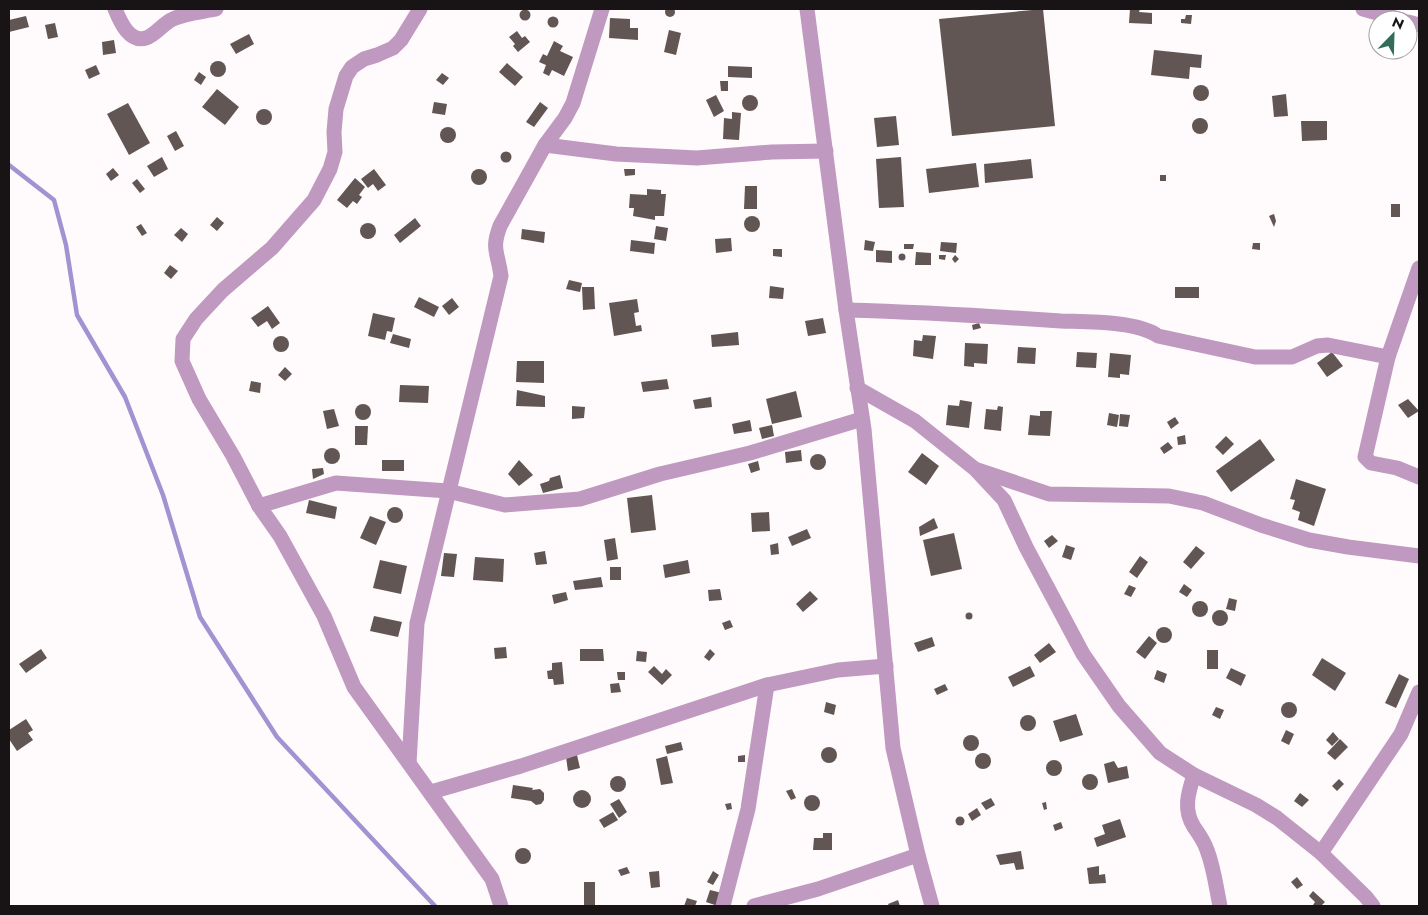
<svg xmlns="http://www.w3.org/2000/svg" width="1428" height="915" viewBox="0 0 1428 915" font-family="Jost,sans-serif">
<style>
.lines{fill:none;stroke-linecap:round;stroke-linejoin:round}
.stream{stroke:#a093d2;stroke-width:4.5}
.building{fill:#615654}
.minor{stroke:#bf99bf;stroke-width:15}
</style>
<rect width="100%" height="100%" fill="#fffafb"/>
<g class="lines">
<polyline class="stream" points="9,165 54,200 66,245 77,315 125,397 163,495 200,617 277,737 435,906"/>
</g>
<g class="building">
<circle cx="670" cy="12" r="5"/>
<polygon points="1043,9 1055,126 952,136 939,19"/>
<polygon points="1130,9 1140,9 1139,12 1152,13 1152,24 1129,23"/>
<circle cx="525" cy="15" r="5.5"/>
<polygon points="1186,15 1192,15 1191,24 1181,23 1181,19 1185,19"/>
<polygon points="26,16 29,27 9,32 9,20"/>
<circle cx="553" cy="22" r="5.5"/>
<polygon points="610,18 630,19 630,28 638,28 638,40 609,38"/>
<polygon points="55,23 58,37 48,39 45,25"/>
<polygon points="669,30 681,33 676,55 664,52"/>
<polygon points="517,31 522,38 525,36 530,42 518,52 513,46 515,44 509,37"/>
<polygon points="249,34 254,44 236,54 230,44"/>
<polygon points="114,40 116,53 103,55 102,42"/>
<polygon points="554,41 563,46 560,51 573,57 564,76 552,70 549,76 543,73 546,65 539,62 543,54 547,56"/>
<polygon points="1154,50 1202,55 1201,68 1190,67 1189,79 1151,75"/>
<circle cx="218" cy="69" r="8"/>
<polygon points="507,63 523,77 515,86 499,72"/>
<polygon points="96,65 100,74 89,79 85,70"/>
<polygon points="728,66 752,67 752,78 728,77"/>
<polygon points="199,72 206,77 201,85 194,80"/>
<polygon points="442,73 449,78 443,85 436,80"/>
<polygon points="720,81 728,81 728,91 721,91"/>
<circle cx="1201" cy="93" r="8"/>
<polygon points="217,89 239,107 225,125 202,107"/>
<polygon points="1286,94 1288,116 1274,117 1272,96"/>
<polygon points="716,95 724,111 714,117 706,100"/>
<circle cx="750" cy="103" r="8"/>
<polygon points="434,102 447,104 445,115 432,113"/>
<polygon points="540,102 548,108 534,127 526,122"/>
<polygon points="128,103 150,143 129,155 107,114"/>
<circle cx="264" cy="117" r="8"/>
<polygon points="732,112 741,113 739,140 723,139 724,118 732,119"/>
<polygon points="896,116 899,145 877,147 874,118"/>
<circle cx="1200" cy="126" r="8"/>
<polygon points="1301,121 1327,121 1327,140 1302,141"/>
<circle cx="448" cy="135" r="8"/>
<polygon points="176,131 184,146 175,151 167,136"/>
<circle cx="506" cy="157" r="5.5"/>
<polygon points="162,157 168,169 154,177 147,166"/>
<polygon points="901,157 904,207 879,208 876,159"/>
<polygon points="1031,159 1033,178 985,183 984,164"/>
<polygon points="976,163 979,187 929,193 926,169"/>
<polygon points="113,168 119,175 111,181 106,174"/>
<polygon points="374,169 386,185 378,191 373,184 368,188 361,179"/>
<polygon points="624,169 635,169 635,175 625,176"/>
<circle cx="479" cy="177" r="8"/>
<rect x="1160" y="175" width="6" height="6"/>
<polygon points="355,178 365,187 359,195 362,197 357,204 353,201 347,208 337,200"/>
<polygon points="137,179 145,189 140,193 132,183"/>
<polygon points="745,186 757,186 757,209 744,209"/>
<polygon points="647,189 661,190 661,194 666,194 664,216 655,216 655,220 633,216 634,208 629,208 630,194 647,195"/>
<rect x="1391" y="204" width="9" height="13"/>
<polygon points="1274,214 1276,221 1274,227 1269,216"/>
<circle cx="752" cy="224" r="8"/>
<polygon points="217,217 224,223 217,231 210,225"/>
<polygon points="415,218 421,226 400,243 394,235"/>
<circle cx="368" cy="231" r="8"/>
<polygon points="141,224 147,233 142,236 136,227"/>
<polygon points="656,226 668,228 666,241 654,239"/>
<polygon points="181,228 188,234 182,242 174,235"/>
<polygon points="522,229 545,232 544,243 521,239"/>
<polygon points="731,238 732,251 716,253 715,239"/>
<polygon points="631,240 655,243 654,254 630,251"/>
<polygon points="865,240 875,242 873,251 864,250"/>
<polygon points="941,242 957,243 956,253 940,251"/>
<polygon points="1253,243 1260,243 1260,250 1252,249"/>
<polygon points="904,244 914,244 913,249 904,249"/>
<polygon points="773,249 782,249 782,257 773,256"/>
<polygon points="876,250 892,251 892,263 876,262"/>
<polygon points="916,252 931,253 931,265 915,265"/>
<circle cx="902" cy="257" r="3.5"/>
<polygon points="939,255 946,255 945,260 939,259"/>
<polygon points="955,255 959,259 955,263 952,259"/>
<polygon points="170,265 178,271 171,279 164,273"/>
<polygon points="569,280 582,283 580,292 566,289"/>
<polygon points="770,286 784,288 783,299 769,298"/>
<polygon points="582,287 594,287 595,309 583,310"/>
<rect x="1175" y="287" width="24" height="11"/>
<polygon points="419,297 439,307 434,317 414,307"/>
<polygon points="452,298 459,307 449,315 442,306"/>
<polygon points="637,299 639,312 634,313 636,326 641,325 642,331 614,336 609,303"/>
<polygon points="268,306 280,323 272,329 267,321 258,327 251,318"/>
<polygon points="373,313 395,318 392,332 387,331 385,340 368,336"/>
<polygon points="823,318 826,333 808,336 805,321"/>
<polygon points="979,323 981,328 973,330 972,325"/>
<polygon points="738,332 739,345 712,347 711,335"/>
<polygon points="393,334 411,339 409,348 390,343"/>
<polygon points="923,335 936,336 933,359 913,356 914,340 922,341"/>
<circle cx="281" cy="344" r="8"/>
<polygon points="965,343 988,344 987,364 974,363 974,367 964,366"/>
<polygon points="1018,347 1036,348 1035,364 1017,363"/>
<polygon points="1077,352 1097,353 1096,368 1076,367"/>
<polygon points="1332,352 1343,366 1327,377 1317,363"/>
<polygon points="1110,353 1131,355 1129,375 1120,374 1120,378 1108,377"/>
<polygon points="517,361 544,361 544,383 516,382"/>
<polygon points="285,367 292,374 285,381 278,375"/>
<polygon points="667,379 669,389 643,392 641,382"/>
<polygon points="251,381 261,383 260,393 249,391"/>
<polygon points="400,385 429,386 428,403 399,402"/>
<polygon points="517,390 545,396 545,407 516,406"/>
<polygon points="796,391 802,417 772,424 766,399"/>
<polygon points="711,397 712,407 695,409 693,400"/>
<polygon points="1408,399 1419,411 1408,418 1398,405"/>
<polygon points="960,400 972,402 969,428 946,425 948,405 959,406"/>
<circle cx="363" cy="412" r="8"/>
<polygon points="572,406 585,407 584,418 572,419"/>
<polygon points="998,406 1003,407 1001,431 984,429 986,409 997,410"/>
<polygon points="334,409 339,426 327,429 323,411"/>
<polygon points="1040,411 1052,411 1050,436 1028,435 1030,415 1040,416"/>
<polygon points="1109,413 1119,415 1117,427 1107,425"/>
<polygon points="1120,414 1130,415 1128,427 1119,426"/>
<polygon points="1175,417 1179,423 1171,429 1167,422"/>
<polygon points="750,420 752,431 734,434 732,424"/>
<polygon points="772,425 774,436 762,439 759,428"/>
<polygon points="355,426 368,426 367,445 355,445"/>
<polygon points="1185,435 1186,444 1178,445 1177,437"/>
<polygon points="1226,436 1234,444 1223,455 1215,447"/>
<polygon points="1260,439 1275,460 1231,492 1216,471"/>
<polygon points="1168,442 1173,448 1164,454 1160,448"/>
<circle cx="332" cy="456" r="8"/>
<polygon points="801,450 802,461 786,463 785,452"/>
<polygon points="922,453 939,466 926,485 908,472"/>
<circle cx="818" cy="462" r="8"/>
<rect x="382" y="460" width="22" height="11"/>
<polygon points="519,460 533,475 519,486 508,474"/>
<polygon points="758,461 760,470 751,473 748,464"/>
<polygon points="323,468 324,474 313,479 312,469"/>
<polygon points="560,475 563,488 543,493 540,484 549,481 550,478"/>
<polygon points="1296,479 1326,489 1314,526 1298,520 1300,512 1292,509 1295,500 1290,499"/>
<polygon points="652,495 656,530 631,533 627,498"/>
<polygon points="309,500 337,507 335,519 306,513"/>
<circle cx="395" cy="515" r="8"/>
<polygon points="769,512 770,531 752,532 751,513"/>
<polygon points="370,516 386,522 376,545 360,538"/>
<polygon points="934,518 938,528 920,536 919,527"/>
<polygon points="807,529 811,538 792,546 788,537"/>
<polygon points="954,533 962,569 931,576 923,540"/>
<polygon points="1052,535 1058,541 1049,548 1044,541"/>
<polygon points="615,538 618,559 607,561 604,540"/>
<polygon points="778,543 779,554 771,555 770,545"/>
<polygon points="1066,545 1075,548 1071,560 1062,557"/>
<polygon points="1196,546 1205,553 1191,569 1183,562"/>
<polygon points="545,551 547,564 536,565 534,553"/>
<polygon points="444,553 457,554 454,577 441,576"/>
<polygon points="1140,556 1148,562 1137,578 1129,572"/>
<polygon points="475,557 504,559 503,582 473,580"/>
<polygon points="380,560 407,566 401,594 373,588"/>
<polygon points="688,560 690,573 665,578 663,565"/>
<rect x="610" y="567" width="11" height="13"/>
<polygon points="601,577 603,587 575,590 573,581"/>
<polygon points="1184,584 1192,590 1187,597 1179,592"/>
<polygon points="1129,585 1136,588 1131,597 1124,594"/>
<polygon points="720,589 722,600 709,601 708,590"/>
<polygon points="810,591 818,599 803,612 796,604"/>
<polygon points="566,592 568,600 554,604 552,595"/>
<polygon points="1229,598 1237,600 1235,611 1226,609"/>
<circle cx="1200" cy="609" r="8"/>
<circle cx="1220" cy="618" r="8"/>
<circle cx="969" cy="616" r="3.5"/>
<polygon points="374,616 402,622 398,637 370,631"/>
<polygon points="730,620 733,627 725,630 722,623"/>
<circle cx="1164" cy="635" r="8"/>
<polygon points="1149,636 1157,643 1145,659 1136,652"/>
<polygon points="932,637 935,646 918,652 914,643"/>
<polygon points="1049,643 1056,652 1040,663 1034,655"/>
<polygon points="506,647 507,658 495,659 494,648"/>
<polygon points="41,649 47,658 26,673 19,664"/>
<polygon points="580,649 603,649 604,661 580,661"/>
<polygon points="710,649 715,654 709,661 704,657"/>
<rect x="1207" y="650" width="11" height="19"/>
<polygon points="637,651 647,652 646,662 636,661"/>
<polygon points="1322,658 1346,673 1335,691 1312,675"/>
<polygon points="562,662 564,684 554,685 553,679 548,679 547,671 552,670 552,663"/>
<polygon points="654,666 662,674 666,669 672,675 662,685 648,672"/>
<polygon points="1030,666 1035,676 1013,687 1008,677"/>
<polygon points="1231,668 1246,675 1241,686 1226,678"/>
<polygon points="1157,670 1167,674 1164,683 1154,679"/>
<polygon points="617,672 625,672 625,680 618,680"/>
<polygon points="1399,674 1409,679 1396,708 1385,703"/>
<polygon points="619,683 621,692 611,693 610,684"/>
<polygon points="945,684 948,690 937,695 934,689"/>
<polygon points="826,702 836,705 834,715 824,712"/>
<circle cx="1289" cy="710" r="8"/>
<polygon points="1216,707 1224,710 1220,719 1212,715"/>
<polygon points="1076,714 1083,735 1060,742 1053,721"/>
<circle cx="1028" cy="723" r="8"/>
<polygon points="26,719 33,730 28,733 33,740 17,751 9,739 9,730"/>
<polygon points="1286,730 1294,734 1289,745 1281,741"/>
<polygon points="1333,732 1339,739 1332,746 1326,740"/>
<circle cx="971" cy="743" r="8"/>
<polygon points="1340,739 1348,747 1335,760 1327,753"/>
<polygon points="681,742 683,750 667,754 665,746"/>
<circle cx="829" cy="755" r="8"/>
<circle cx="983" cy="761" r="8"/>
<polygon points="577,755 580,768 568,771 566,757"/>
<polygon points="745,755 745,762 738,762 738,756"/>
<polygon points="667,756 673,783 661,785 656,759"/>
<circle cx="1054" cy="768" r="8"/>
<polygon points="1114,761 1118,768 1127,766 1129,778 1108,783 1104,764"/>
<circle cx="1090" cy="782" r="8"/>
<circle cx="618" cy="784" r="8"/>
<polygon points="1339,779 1344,784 1337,791 1332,786"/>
<polygon points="513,785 533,788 532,790 540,789 544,793 544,800 541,804 536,805 531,801 511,798"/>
<polygon points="792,789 796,798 791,800 786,791"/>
<circle cx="582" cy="799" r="9"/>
<polygon points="1300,793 1309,800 1302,807 1294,801"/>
<circle cx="812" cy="803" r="8"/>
<polygon points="991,798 995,805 986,810 981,803"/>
<polygon points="619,799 627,812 619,818 610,804"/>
<polygon points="1046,802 1047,809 1044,810 1042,803"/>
<polygon points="731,803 732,809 727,810 725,804"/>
<polygon points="977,808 981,815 972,821 968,814"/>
<polygon points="613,812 618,820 604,828 599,820"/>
<circle cx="960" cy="821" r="4.5"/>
<polygon points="1120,819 1126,837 1097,847 1094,838 1105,834 1102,825"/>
<polygon points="1061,822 1063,828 1055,831 1053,825"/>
<polygon points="823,833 832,833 832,850 813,850 814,838 823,838"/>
<circle cx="523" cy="856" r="8"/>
<polygon points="1021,851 1024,869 1016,870 1014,863 1000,865 996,855"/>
<polygon points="1099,866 1099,875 1105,874 1106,883 1089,884 1087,868"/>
<polygon points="627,867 630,873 621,876 618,870"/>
<polygon points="659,871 660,887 651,888 649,872"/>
<polygon points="713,871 719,875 713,885 707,882"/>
<polygon points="1297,877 1303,885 1297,889 1291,882"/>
<rect x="584" y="882" width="11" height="24"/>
<polygon points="710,890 722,893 718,906 706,902"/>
<polygon points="1313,891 1325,902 1321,906 1313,905 1315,902 1309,896"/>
<polygon points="687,898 697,901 695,906 684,906"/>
<polygon points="898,900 900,906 889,906 888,904"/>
</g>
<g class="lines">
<g class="minor">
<path d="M115,9C120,21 129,43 146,38C155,35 163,24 171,20C184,13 202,12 216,9"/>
<polyline points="420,9 401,40 393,48 377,55 364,59 352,67 346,76 336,109 334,132 335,152 330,169 314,200 272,248 223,290 196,319 183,339 182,361 199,399 233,456 259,506 280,536 324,616 354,687 492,879 501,906"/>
<polyline points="807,9 846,310 864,429 893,748 918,855 932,906"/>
<polyline points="1363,9 1402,20"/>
<polyline points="1408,22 1419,25"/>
<polyline points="545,145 616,154 697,158 772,152 826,151"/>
<polyline points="1419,268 1388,357 1365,457 1371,463 1397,468 1419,477"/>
<path d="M846,310C918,312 989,316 1061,321C1087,322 1137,321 1158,336L1255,357H1292L1317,346L1328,345L1388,357"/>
<polyline points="857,388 915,421 975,469 1004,500 1026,547 1083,654 1119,706 1160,753 1194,775 1256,805 1277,818 1321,853 1366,897 1373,906"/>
<polyline points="978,470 1049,494 1169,496 1203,503 1261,525 1309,540 1348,547 1419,556"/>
<polyline points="259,506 336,483 448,491 505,505 580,499 660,474 750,453 862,419"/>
<path d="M409,763L417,623L501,276C498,252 491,250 500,226L545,145L565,118L573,103L602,9"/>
<path d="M1194,775C1188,793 1183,810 1194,827C1199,834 1204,841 1207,850C1214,868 1216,887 1220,906"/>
<polyline points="431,792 521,766 767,685 838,670 886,666"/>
<polyline points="1321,853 1401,734 1419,692"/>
<polyline points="723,906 748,809 767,685"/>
<polyline points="754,906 818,889 918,855"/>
</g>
</g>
<rect width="1428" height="915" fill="none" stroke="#181415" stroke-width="20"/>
<g transform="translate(1393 35) rotate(23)"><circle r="24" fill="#ffffff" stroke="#a3a1a1"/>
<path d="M0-4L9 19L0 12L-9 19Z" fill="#336d57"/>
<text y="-8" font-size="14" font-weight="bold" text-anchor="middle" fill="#181415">N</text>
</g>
</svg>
